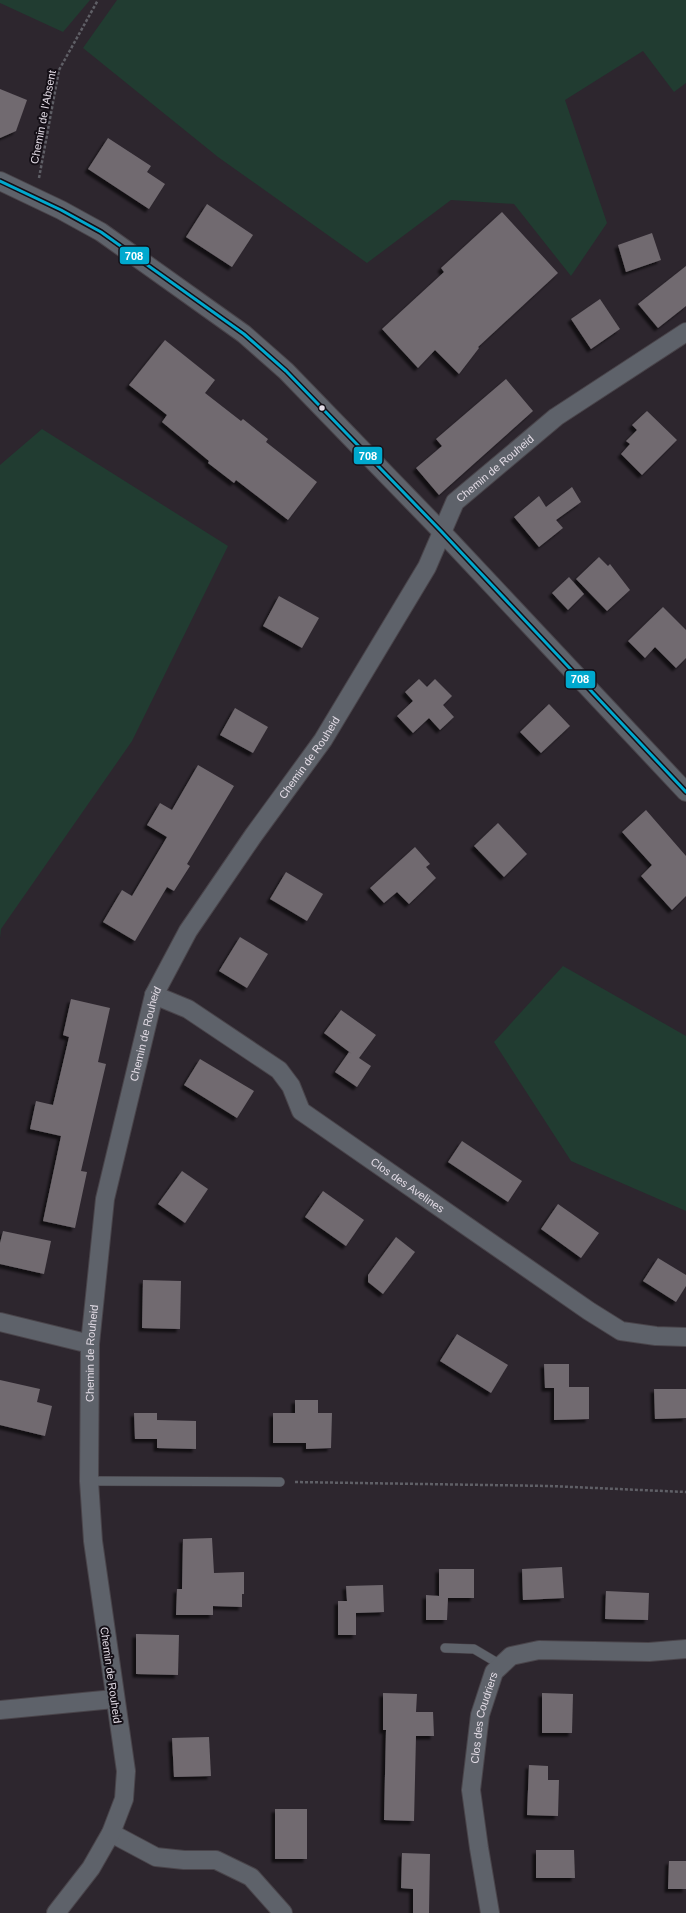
<svg xmlns="http://www.w3.org/2000/svg" width="686" height="1913" viewBox="0 0 686 1913" font-family="Arial,sans-serif">
<style>
.green{fill:#213c31}
.building{fill:#716a70;filter:url(#shadow)}
.lines{fill:none;stroke-linecap:round;stroke-linejoin:round}
.service-casing{stroke:#49444a;stroke-width:10}
.minor-casing{stroke:#49444a;stroke-width:20}
.path{stroke:#5f5f66;stroke-width:2.5;stroke-dasharray:3 2;stroke-linecap:butt}
.service{stroke:#5e626a;stroke-width:9}
.minor{stroke:#5e626a;stroke-width:18}
.bus-1-casing{stroke:#140f16;stroke-width:6}
.bus-1{stroke:#00a9ce;stroke-width:3}
.bus-dot{fill:#e2dbe5;stroke:#140f16;stroke-width:1.5}
.labels{text-anchor:middle;dominant-baseline:central;stroke-width:4;stroke-linejoin:round;paint-order:stroke}
.street-label{font-size:11px;fill:#e2dbe5;stroke:#140f16}
.line-badge{stroke:#140f16;stroke-width:1.5}
.badge-label{font-size:11px;text-anchor:middle;font-weight:bold;fill:#fff}
</style>
<defs>
<filter id="shadow"><feDropShadow dx="-3.5" dy="3.5" stdDeviation="1" flood-color="#0009"/></filter>
</defs>
<rect width="100%" height="100%" fill="#2d262e"/>
<g class="green">
<polygon points="0,0 90,0 63,32 0,3"/>
<polygon points="117,0 686,0 686,83 674,92 643,51 565,100 607,223 571,276 514,204 451,200 367,263 218,157 83,48"/>
<polygon points="42,429 228,546 132,741 1,929 0,938 0,465"/>
<polygon points="563,966 686,1036 686,1211 571,1161 494,1042"/>
</g>
<g class="building">
<polygon points="0,89 27,100 16,131 0,138"/>
<polygon points="108,138 151,166 147,172 165,184 149,209 88,169"/>
<polygon points="207,204 253,235 232,267 186,237"/>
<polygon points="502,212 558,273 478,347 479,348 459,374 435,350 418,368 382,329 444,272 441,268"/>
<polygon points="652,233 661,260 626,272 618,245"/>
<polygon points="686,266 686,306 658,328 638,304"/>
<polygon points="600,299 620,329 591,349 571,319"/>
<polygon points="165,340 215,380 205,393 241,421 243,419 268,439 266,442 317,482 288,520 236,480 234,483 208,463 209,461 162,422 167,415 129,385"/>
<polygon points="506,379 533,411 439,495 416,468 442,446 436,439"/>
<polygon points="647,411 677,440 642,475 621,454 630,444 626,441 637,430 632,425"/>
<polygon points="572,487 581,502 556,520 563,528 539,547 514,517 539,496 546,507"/>
<polygon points="599,557 608,566 610,564 630,590 607,611 576,579"/>
<polygon points="569,577 584,594 568,610 552,593"/>
<polygon points="279,596 319,618 302,648 263,626"/>
<polygon points="663,607 686,630 686,658 676,668 655,647 645,658 628,641"/>
<polygon points="419,679 427,687 435,679 452,696 443,705 454,717 440,730 429,718 413,733 397,716 413,701 405,692"/>
<polygon points="549,704 570,726 541,753 520,732"/>
<polygon points="235,708 268,727 253,753 220,735"/>
<polygon points="198,765 234,786 187,864 190,866 174,891 167,887 135,941 103,922 122,890 132,896 167,837 147,825 160,803 172,810"/>
<polygon points="646,810 686,856 686,896 672,910 641,876 652,865 622,832"/>
<polygon points="498,823 527,854 504,877 474,846"/>
<polygon points="415,847 430,864 426,867 436,878 409,904 397,892 384,903 370,888"/>
<polygon points="286,872 323,894 307,921 270,899"/>
<polygon points="240,937 268,954 247,988 219,971"/>
<polygon points="71,999 110,1008 98,1062 106,1064 81,1171 87,1172 75,1228 43,1221 61,1136 30,1129 36,1101 53,1105 69,1037 63,1035"/>
<polygon points="341,1010 376,1035 359,1058 371,1066 357,1087 335,1072 349,1052 352,1054 324,1033"/>
<polygon points="200,1059 254,1091 237,1118 184,1085"/>
<polygon points="462,1141 522,1181 508,1202 448,1162"/>
<polygon points="182,1171 208,1189 185,1223 158,1204"/>
<polygon points="323,1191 364,1220 346,1246 305,1217"/>
<polygon points="558,1204 599,1233 581,1258 541,1229"/>
<polygon points="3,1231 51,1241 44,1274 0,1264 0,1243"/>
<polygon points="396,1237 415,1252 383,1294 368,1282 368,1275"/>
<polygon points="658,1258 686,1275 686,1286 676,1302 643,1281"/>
<polygon points="143,1280 181,1281 180,1329 142,1328"/>
<polygon points="457,1334 508,1365 491,1393 440,1361"/>
<polygon points="544,1364 569,1364 569,1387 589,1387 589,1419 554,1420 554,1388 545,1388"/>
<polygon points="0,1380 40,1389 37,1402 52,1406 45,1436 0,1425"/>
<polygon points="654,1389 686,1389 686,1418 655,1419"/>
<polygon points="295,1400 318,1400 318,1413 332,1413 331,1448 306,1449 306,1443 273,1443 273,1413 295,1413"/>
<polygon points="134,1413 157,1413 157,1420 196,1421 196,1449 157,1448 157,1439 135,1439"/>
<polygon points="212,1538 214,1573 244,1572 244,1594 242,1594 242,1607 213,1606 213,1615 176,1615 177,1589 182,1589 183,1539"/>
<polygon points="562,1567 564,1598 523,1600 522,1569"/>
<polygon points="439,1569 474,1569 474,1598 448,1598 447,1620 426,1620 426,1595 439,1596"/>
<polygon points="383,1585 384,1612 356,1613 356,1635 338,1635 338,1601 347,1601 346,1586"/>
<polygon points="606,1591 649,1593 648,1620 605,1619"/>
<polygon points="136,1634 179,1635 178,1675 136,1674"/>
<polygon points="383,1693 417,1694 416,1712 433,1712 434,1736 416,1736 414,1821 384,1820 386,1730 383,1730"/>
<polygon points="542,1693 573,1694 572,1733 542,1733"/>
<polygon points="209,1737 211,1776 174,1777 172,1738"/>
<polygon points="529,1765 548,1766 548,1780 559,1780 558,1816 527,1815"/>
<rect x="275" y="1809" width="32" height="50"/>
<polygon points="536,1850 574,1850 575,1878 536,1878"/>
<polygon points="402,1853 430,1854 429,1913 413,1913 413,1889 401,1888"/>
<polygon points="669,1861 686,1861 686,1889 668,1889"/>
</g>
<g class="lines">
<defs>
<g id="service">
<polyline points="89,1481 280,1482"/>
<polyline points="445,1648 474,1649 501,1665"/>
</g>
<g id="minor">
<polyline points="0,181 61,210 101,232 244,334 286,371 441,531 686,792"/>
<path id="s1" d="M154,995L188,1009L279,1070L291,1086L301,1111L589,1311L621,1331L656,1336L686,1337"/>
<polyline points="0,1322 90,1344"/>
<polyline points="0,1710 114,1699"/>
<polyline points="111,1833 156,1857 184,1860 216,1860 251,1877 283,1913"/>
<path id="s2" d="M56,1913L91,1868L111,1833L124,1799L126,1771L93,1541L89,1481L90,1344L105,1199L154,995L188,931L253,836L323,740L427,567L455,502L556,417L686,332"/>
<path id="s3" d="M490,1913L479,1848L471,1790L480,1715L494,1672L511,1656L539,1650L649,1652L686,1649"/>
</g>
</defs>
<use href="#service" class="service-casing"/>
<use href="#minor" class="minor-casing"/>
<g class="path">
<polyline points="39,178 59,70 98,0"/>
<polyline points="295,1482 550,1486 686,1492"/>
</g>
<use href="#service" class="service"/>
<use href="#minor" class="minor"/>
<defs>
<polyline id="bus-1" points="0,181 61,210 101,232 244,334 286,371 441,531 686,792"/>
</defs>
<use href="#bus-1" class="bus-1-casing"/>
<use href="#bus-1" class="bus-1"/>
</g>
<circle class="bus-dot" cx="322" cy="408" r="3.5"/>
<g class="labels">
<g class="street-label">
<text transform="translate(43 117) rotate(-79)">Chemin de l'Absent</text>
<text stroke="none"><textPath href="#s2" startOffset="1578">Chemin de Rouheid</textPath></text>
<text stroke="none"><textPath href="#s2" startOffset="1231">Chemin de Rouheid</textPath></text>
<text stroke="none"><textPath href="#s2" startOffset="907">Chemin de Rouheid</textPath></text>
<text stroke="none"><textPath href="#s1" startOffset="323">Clos des Avelines</textPath></text>
<text stroke="none"><textPath href="#s2" startOffset="582">Chemin de Rouheid</textPath></text>
<text transform="translate(111 1675) rotate(82)">Chemin de Rouheid</text>
<text stroke="none"><textPath href="#s3" startOffset="198">Clos des Coudriers</textPath></text>
</g>
</g>
<g class="line-badge">
<rect x="119" y="246" width="31" height="19" rx="4" fill="#00a9ce"/>
<rect x="353" y="446" width="30" height="19" rx="4" fill="#00a9ce"/>
<rect x="565" y="670" width="31" height="19" rx="4" fill="#00a9ce"/>
</g>
<g class="badge-label">
<text x="134" y="260">708</text>
<text x="368" y="460">708</text>
<text x="580" y="683">708</text>
</g>
</svg>
